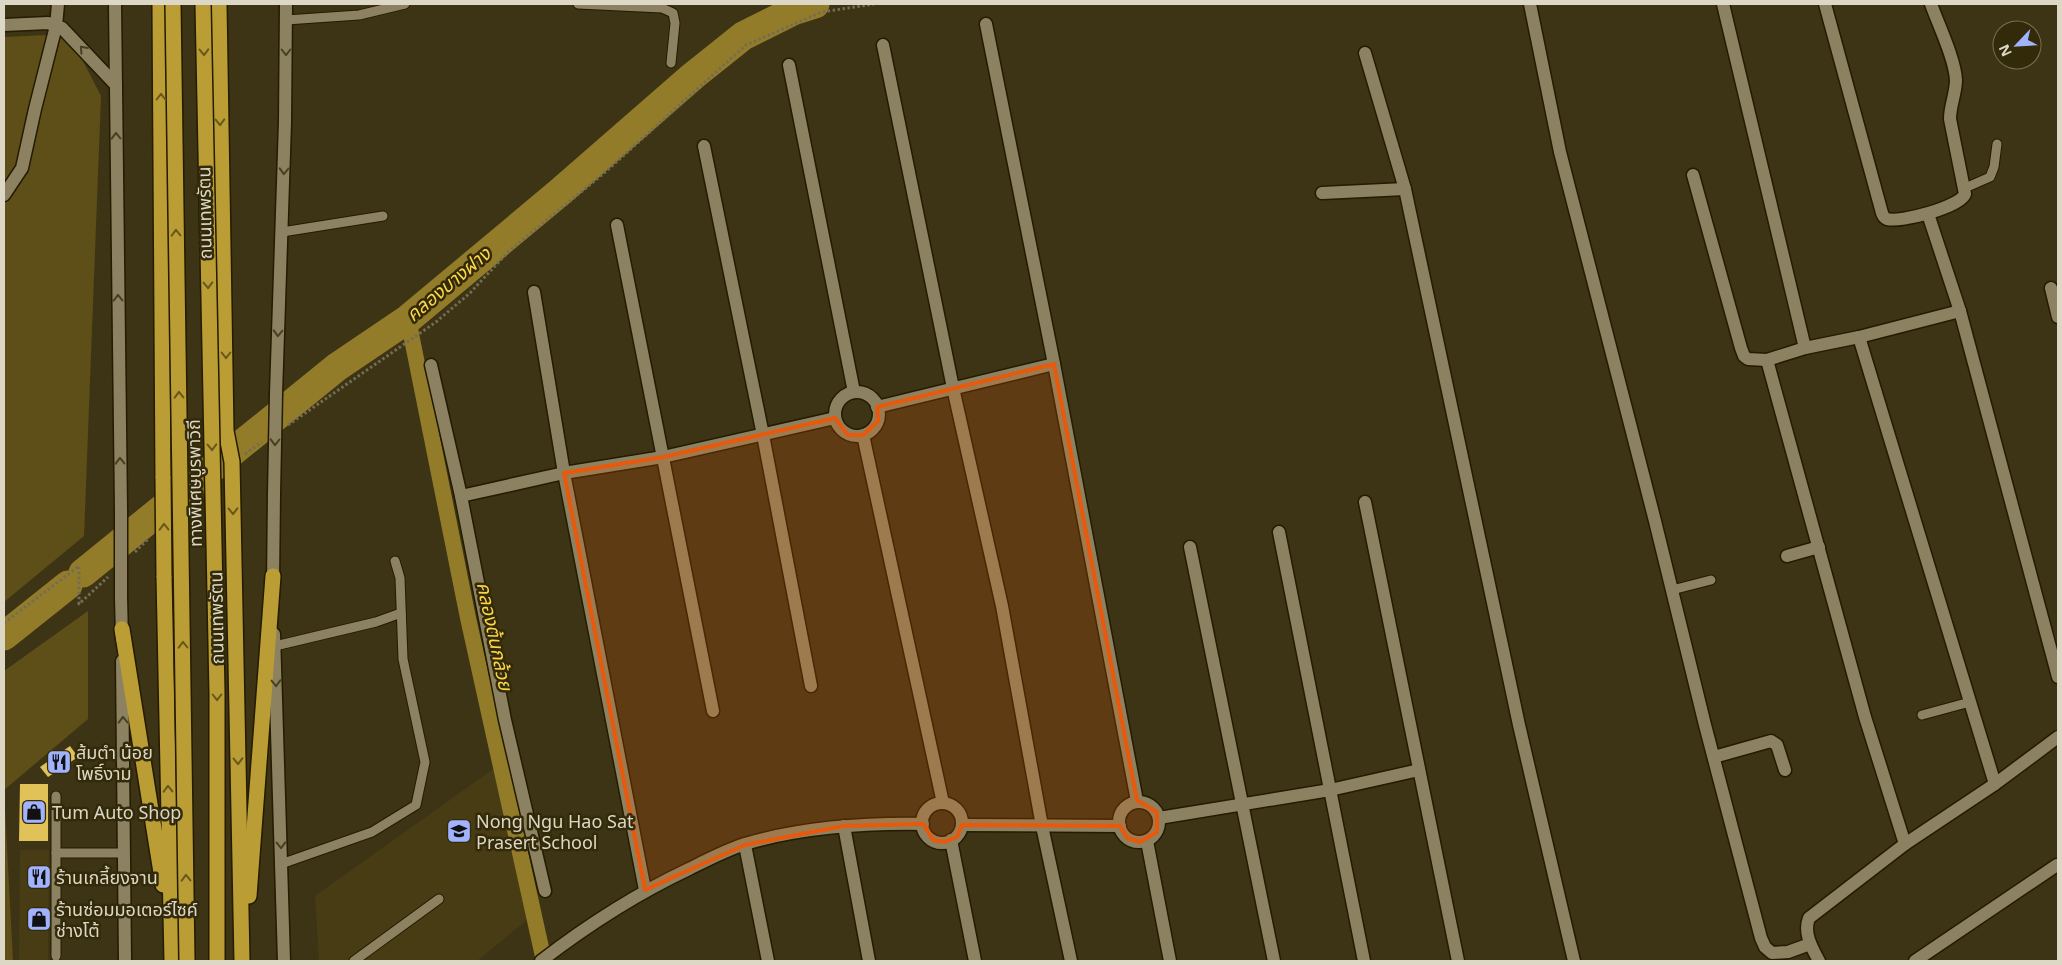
<svg xmlns="http://www.w3.org/2000/svg" width="2062" height="965" viewBox="0 0 2062 965" font-family="'Noto Sans','Noto Sans Thai',sans-serif">
<style>
.built{fill:#473c14}
.green{fill:#5e4f18}
.lines{fill:none;stroke-linecap:round;stroke-linejoin:round}
.canal{stroke:#927c2a;stroke-width:16}
.river{stroke:#927c2a;stroke-width:29}
.building{fill:#e0c259}
.lane-casing{stroke:#241b00;stroke-width:11}
.street-casing{stroke:#241b00;stroke-width:15}
.secondary-casing{stroke:#241b00;stroke-width:15}
.highway-casing{stroke:#241b00;stroke-width:18}
.path{stroke:#756d53;stroke-width:3;stroke-dasharray:2.5 2.5;stroke-linecap:butt}
.lane{stroke:#8c8261;stroke-width:9}
.street{stroke:#8c8261;stroke-width:12}
.secondary{stroke:#8c8261;stroke-width:12}
.highway{stroke:#ba9d35;stroke-width:15}
.secondary-bridge-casing{stroke:#241b00;stroke-width:15;stroke-linecap:butt}
.highway-bridge-casing{stroke:#241b00;stroke-width:18;stroke-linecap:butt}
.secondary-bridge{stroke:#8c8261;stroke-width:12}
.highway-bridge{stroke:#ba9d35;stroke-width:15}
.oneway{stroke:#494020}
.oneway2{stroke:#69581b}
.marked{fill:#e8590c;fill-opacity:0.2;stroke:#e8590c;stroke-width:4;stroke-linejoin:round}
.labels{text-anchor:middle;dominant-baseline:central;stroke-width:5;stroke-linejoin:round;paint-order:stroke}
.street-label{font-size:18px;fill:#ddd8c6;stroke:#332a0a}
.poi-label{font-size:18px;fill:#ddd8c6;stroke:#332a0a;text-anchor:start}
.water-label{font-size:19px;font-style:italic;fill:#fcd647;stroke:#332a0a}
</style>
<rect width="100%" height="100%" fill="#3d3415"/>
<g class="built">
<polygon points="499,765 527,920 477,961 319,961 315,896"/>
<polygon points="20,850 49,850 48,961 19,961"/>
</g>
<g class="green">
<polygon points="69,34 101,96 84,536 4,602 4,37"/>
<polygon points="88,611 88,719 4,790 13,961 4,961 4,671"/>
</g>
<g class="lines">
<polyline class="canal" points="408,319 468,618 544,961"/>
<g class="river">
<polyline points="83,573 337,367 408,319 560,192 693,76 743,36 793,11 815,4"/>
<polyline points="4,636 68,585"/>
</g>
</g>
<g class="building">
<polygon points="70,746 78,757 48,777 40,767"/>
<polygon points="20,784 48,784 48,841 19,841"/>
</g>
<g class="lines">
<defs>
<g id="lane">
<polyline points="578,4 662,8 673,13 675,23 671,63"/>
<polyline points="286,20 359,15 405,4"/>
<polyline points="1965,188 1990,177 1994,167 1997,144"/>
<polyline points="282,232 383,216"/>
<polyline points="1672,590 1711,580"/>
<polyline points="275,646 376,622 401,613"/>
<polyline points="1922,715 1970,702"/>
<polyline points="56,796 56,956"/>
<polyline points="56,853 124,853"/>
<polyline points="281,864 372,832 416,805 425,762 403,659 400,578 395,561"/>
<polyline points="354,961 439,899"/>
</g>
<g id="street">
<polyline points="1530,4 1560,152 1655,521 1705,725 1761,938 1765,947 1772,953 1788,952 1810,944"/>
<polyline points="1723,4 1805,348"/>
<path d="M1825,4L1882,213C1884,217 1883,217 1887,219C1900,223 1960,207 1965,194L1950,119C1950,105 1956,93 1956,80C1955,59 1938,24 1931,4"/>
<polyline points="986,24 1054,364 1137,801"/>
<polyline points="4,25 48,23 62,28 116,85"/>
<polyline points="883,45 953,388 1002,606 1042,826 1071,961"/>
<polyline points="1365,53 1405,189 1519,725 1574,961"/>
<polyline points="789,65 854,392"/>
<polyline points="704,146 763,435 811,686"/>
<polyline points="1693,175 1741,348 1744,356 1748,359 1767,360 1805,348 1859,337 1960,311"/>
<polyline points="1322,193 1405,189"/>
<polyline points="4,195 22,168 35,109 56,26 58,4"/>
<polyline points="1928,214 1960,311 2058,677"/>
<polyline points="617,225 713,711"/>
<polyline points="2051,288 2058,317"/>
<polyline points="534,292 564,473 645,890"/>
<polyline points="1859,337 1995,784"/>
<polyline points="1767,360 1865,717 1905,844"/>
<polyline points="431,365 461,496 505,720 545,891"/>
<circle cx="857" cy="414" r="22"/>
<polyline points="877,407 1054,364"/>
<polyline points="863,435 943,803"/>
<polyline points="461,496 564,473 663,457 835,418"/>
<polyline points="1365,502 1458,961"/>
<polyline points="1279,532 1364,961"/>
<polyline points="1190,547 1274,961"/>
<polyline points="1787,556 1819,547"/>
<polyline points="1714,757 1771,741 1777,745 1785,770"/>
<circle cx="1139" cy="822" r="20"/>
<circle cx="942" cy="823" r="20"/>
<polyline points="1159,818 1330,790 1419,770"/>
<polyline points="962,825 1120,826"/>
<polyline points="844,826 869,961"/>
<polyline points="951,840 975,961"/>
<polyline points="1147,841 1170,961"/>
<polyline points="745,845 768,961"/>
<path d="M541,961C589,924 634,895 689,869C707,860 726,850 745,844C803,827 863,823 923,824"/>
<path d="M1819,961C1812,948 1803,933 1809,918L1905,844L1995,784L2058,737"/>
<polyline points="1915,961 2057,865"/>
</g>
<g id="secondary">
<polyline points="115,4 121,510"/>
<polyline points="276,394 285,122 286,4"/>
<polyline points="273,584 274,494"/>
<polyline points="121,597 122,639"/>
<polyline points="274,634 284,961"/>
<polyline points="122,661 125,961"/>
</g>
<g id="highway">
<polyline points="160,4 163,478"/>
<polyline points="219,4 226,431 232,462 242,961"/>
<polyline points="164,576 172,961"/>
<polyline points="122,629 163,885"/>
<polyline points="249,896 273,576"/>
</g>
</defs>
<use href="#lane" class="lane-casing"/>
<use href="#street" class="street-casing"/>
<use href="#secondary" class="secondary-casing"/>
<use href="#highway" class="highway-casing"/>
<g class="path">
<polyline points="288,425 436,322 470,293 509,251 603,174 746,45 822,12 874,4"/>
<polyline points="245,454 262,442"/>
<polyline points="135,552 148,539"/>
<polyline points="4,623 79,566 79,604 108,577"/>
</g>
<use href="#lane" class="lane"/>
<use href="#street" class="street"/>
<use href="#secondary" class="secondary"/>
<use href="#highway" class="highway"/>
<defs>
<g id="secondary-bridge">
<polyline points="274,494 276,394"/>
<polyline points="121,510 121,597"/>
</g>
<g id="highway-bridge">
<polyline points="173,4 187,961"/>
<polyline points="203,4 217,692 217,961"/>
<polyline points="163,478 164,576"/>
</g>
</defs>
<use href="#secondary-bridge" class="secondary-bridge-casing"/>
<use href="#highway-bridge" class="highway-bridge-casing"/>
<use href="#secondary-bridge" class="secondary-bridge"/>
<use href="#highway-bridge" class="highway-bridge"/>
</g>
<defs><path id="oneway-chevron" d="M-2-3.5L2.5 0L-2 3.5" fill="none" stroke-width="1.6" stroke-linecap="round" stroke-linejoin="round" transform="scale(1.25)"/></defs>
<g class="oneway">
<use href="#oneway-chevron" transform="translate(83 49) rotate(-132)"/>
<use href="#oneway-chevron" transform="translate(286 52) rotate(90)"/>
<use href="#oneway-chevron" transform="translate(116 136) rotate(-91)"/>
<use href="#oneway-chevron" transform="translate(284 171) rotate(92)"/>
<use href="#oneway-chevron" transform="translate(118 298) rotate(-91)"/>
<use href="#oneway-chevron" transform="translate(278 333) rotate(92)"/>
<use href="#oneway-chevron" transform="translate(275 442) rotate(91)"/>
<use href="#oneway-chevron" transform="translate(120 461) rotate(-91)"/>
<use href="#oneway-chevron" transform="translate(276 683) rotate(88)"/>
<use href="#oneway-chevron" transform="translate(123 720) rotate(-91)"/>
<use href="#oneway-chevron" transform="translate(281 845) rotate(88)"/>
</g>
<g class="oneway2">
<use href="#oneway-chevron" transform="translate(204 52) rotate(89)"/>
<use href="#oneway-chevron" transform="translate(161 97) rotate(-90)"/>
<use href="#oneway-chevron" transform="translate(220 122) rotate(89)"/>
<use href="#oneway-chevron" transform="translate(176 233) rotate(-91)"/>
<use href="#oneway-chevron" transform="translate(208 285) rotate(89)"/>
<use href="#oneway-chevron" transform="translate(226 355) rotate(90)"/>
<use href="#oneway-chevron" transform="translate(179 395) rotate(-91)"/>
<use href="#oneway-chevron" transform="translate(212 447) rotate(89)"/>
<use href="#oneway-chevron" transform="translate(233 511) rotate(89)"/>
<use href="#oneway-chevron" transform="translate(164 527) rotate(-91)"/>
<use href="#oneway-chevron" transform="translate(183 645) rotate(-91)"/>
<use href="#oneway-chevron" transform="translate(217 697) rotate(90)"/>
<use href="#oneway-chevron" transform="translate(238 761) rotate(89)"/>
<use href="#oneway-chevron" transform="translate(168 789) rotate(-91)"/>
<use href="#oneway-chevron" transform="translate(186 878) rotate(-91)"/>
</g>
<path class="marked" d="M1054,364L1137,800L1157,812V832L1140,842L1127,838L1120,826L962,825L957,837L945,842L933,840L923,824L844,826L745,845L645,890L564,473L663,457L835,418L848,435H863L878,421L877,407Z"/>
<defs>
<symbol id="restaurant-square" viewBox="-11 -11 22 22"><rect x="-9" y="-9" width="18" height="18" rx="4" fill="#a1b3fd" stroke="#332a0a"/><path d="M-5-6h1v4h1v-4h1v4h1v-4h1v5L-1.5 .5V6h-2V.5L-5-1ZM5-6V6H3V1.5H1.5Q1.5-4 5-6Z" fill="#111"/></symbol>
<symbol id="shop-square" viewBox="-11 -11 22 22"><rect x="-9" y="-9" width="18" height="18" rx="4" fill="#a1b3fd" stroke="#332a0a"/><path d="M-5-2.5h2.3a2.7 3.5 0 0 1 5.4 0H5L5.5 6h-11ZM-1.5-2.5h3a1.5 2.3 0 0 0-3 0Z" fill="#111"/></symbol>
<symbol id="school-square" viewBox="-11 -11 22 22"><rect x="-9" y="-9" width="18" height="18" rx="4" fill="#a1b3fd" stroke="#332a0a"/><path d="M0-5L7-2L0 1L-7-2ZM-4 1L0 2.5L4 1V4Q0 6-4 4Z" fill="#111"/></symbol>
</defs>
<g fill-rule="evenodd">
<use href="#restaurant-square" x="45" y="748" width="28" height="28"/>
<use href="#shop-square" x="20" y="798" width="28" height="28"/>
<use href="#school-square" x="445" y="817" width="28" height="28"/>
<use href="#restaurant-square" x="25" y="863" width="28" height="28"/>
<use href="#shop-square" x="25" y="905" width="28" height="28"/>
</g>
<g class="labels">
<g class="street-label">
<text transform="translate(204 213) rotate(-91)">ถนนเทพรัตน</text>
<text transform="translate(194 483) rotate(-91)">ทางพิเศษบูรพาวิถี</text>
<text transform="translate(216 618) rotate(-91)">ถนนเทพรัตน</text>
</g>
<g class="poi-label">
<text x="76" y="752">ส้มตำ น้อย<tspan x="76" dy="21">โพธิ์งาม</tspan></text>
<text x="52" y="812">Tum Auto Shop</text>
<text x="476" y="821">Nong Ngu Hao Sat<tspan x="476" dy="21">Prasert School</tspan></text>
<text x="56" y="877">ร้านเกลี้ยงจาน</text>
<text x="56" y="909">ร้านซ่อมมอเตอร์ไซค์<tspan x="56" dy="21">ช่างโต้</tspan></text>
</g>
<g class="water-label">
<text transform="translate(448 284) rotate(-40)">คลองบางฝาง</text>
<text transform="translate(495 636) rotate(78)">คลองต้นกล้วย</text>
</g>
</g>
<rect width="2062" height="965" fill="none" stroke="#ddd8c6" stroke-width="10"/>
<g transform="translate(2017 45) rotate(245)"><circle r="24" fill="#332a0a" stroke="#777055"/>
<path d="M0-4L9 19L0 12L-9 19Z" fill="#a1b3fd"/>
<text y="-8" font-size="14" font-weight="bold" text-anchor="middle" fill="#ddd8c6">N</text>
</g>
</svg>
